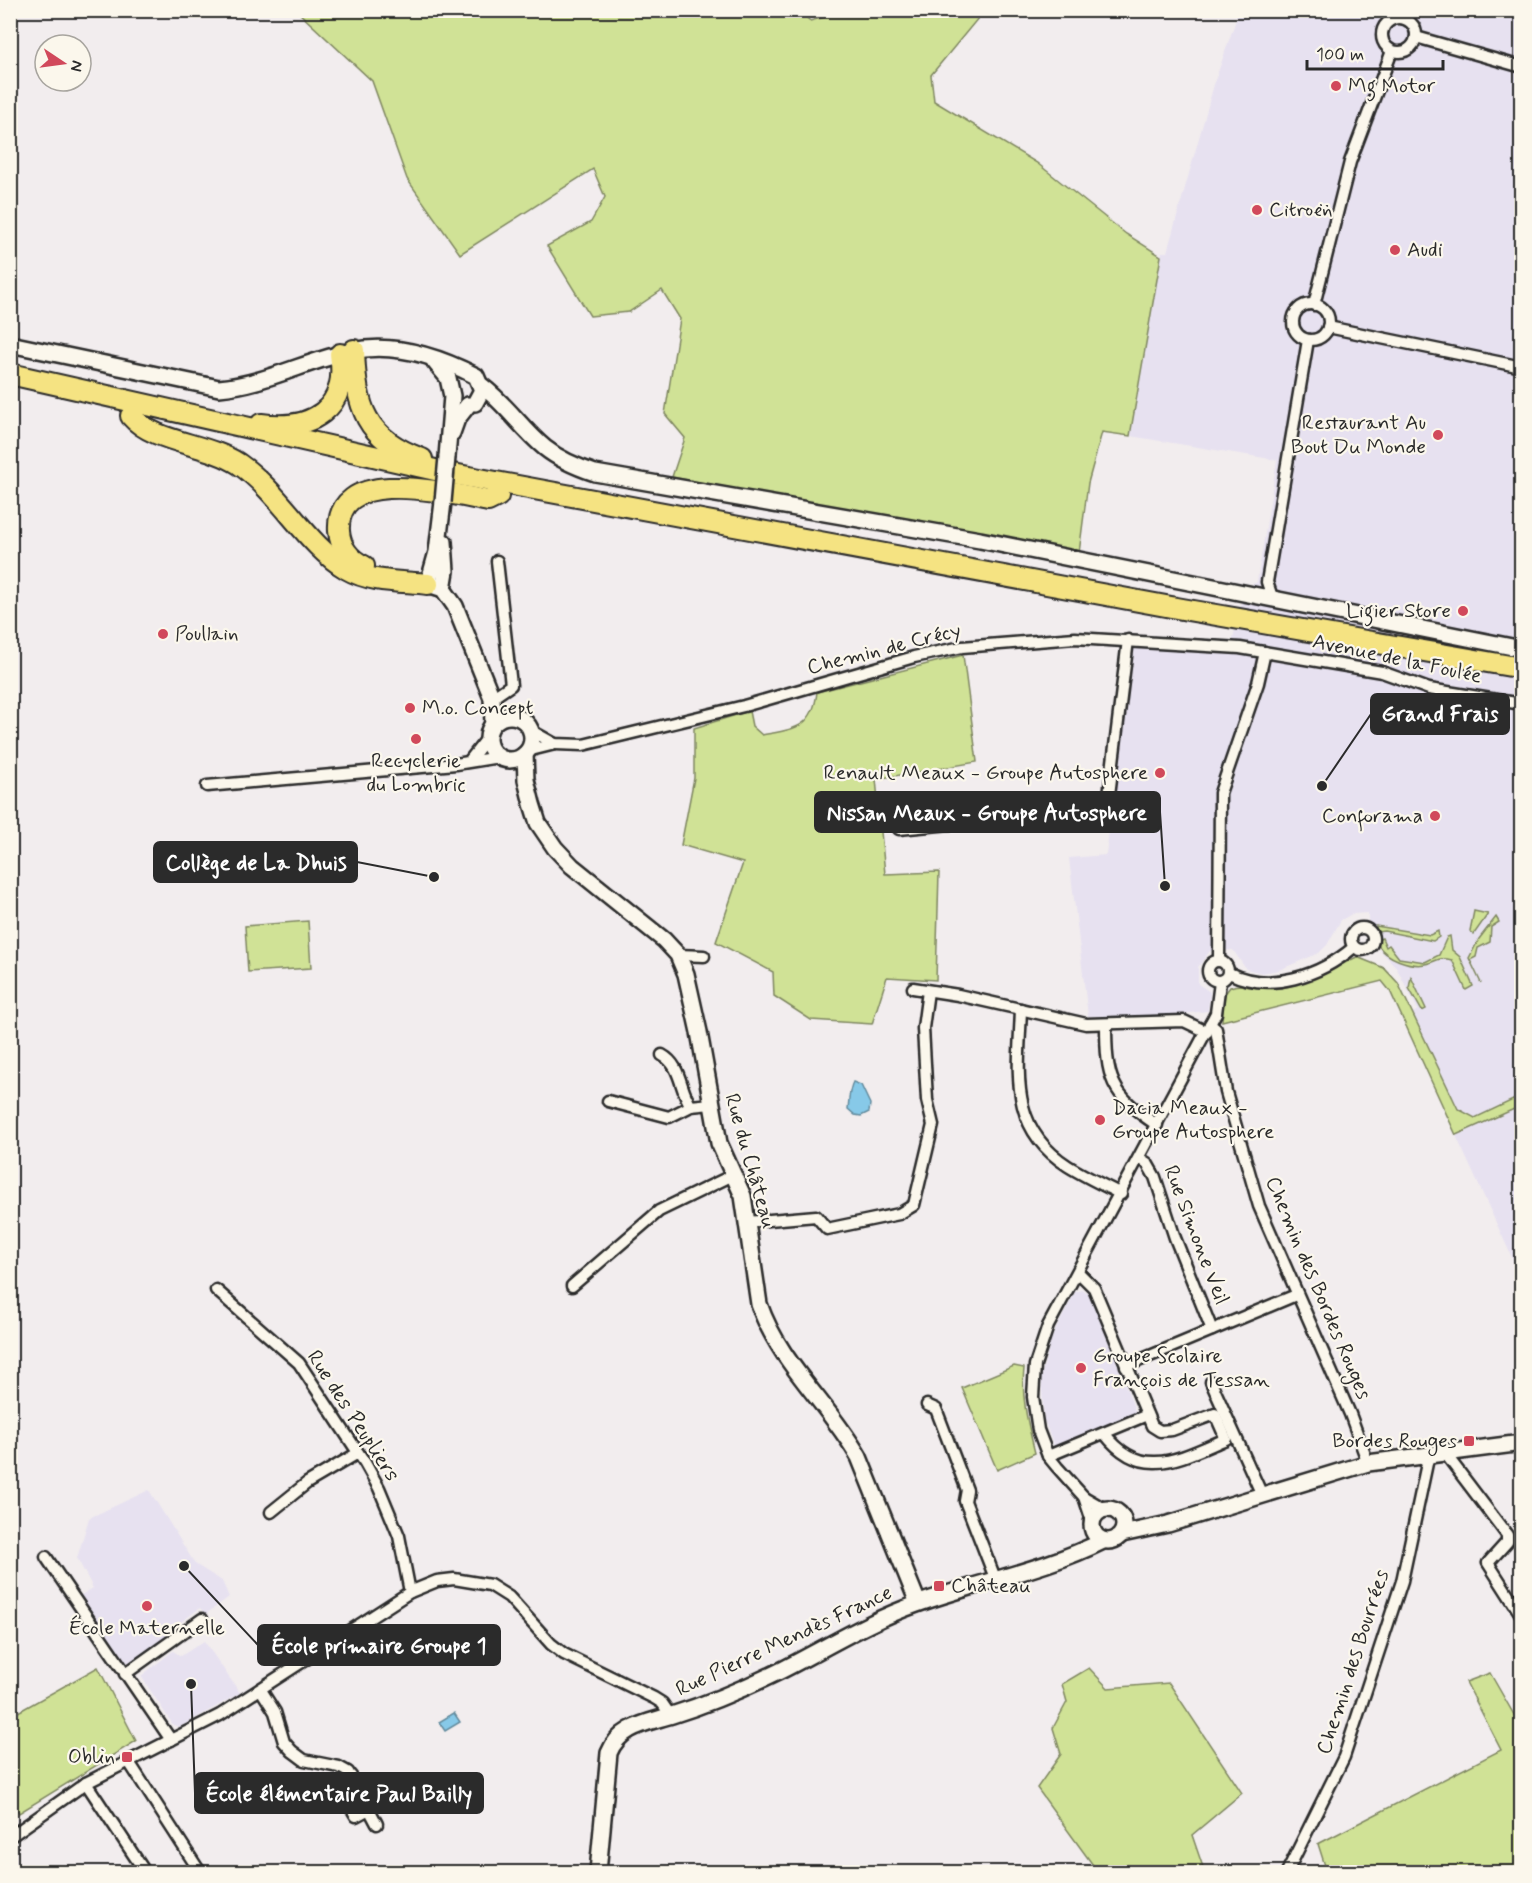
<svg xmlns="http://www.w3.org/2000/svg" width="1532" height="1883" viewBox="0 0 1532 1883" font-family="Mynerve,sans-serif">
<style>
.built{fill:#e7e1f0}
.green{fill:#d0e296;stroke:#7e8660;stroke-width:1.5}
.water{fill:#87c9e8;stroke:#628a9c;stroke-width:1.5}
.lines{fill:none;stroke-linecap:round;stroke-linejoin:round}
.street-casing{stroke:#2b2b2b;stroke-width:15}
.secondary-casing{stroke:#2b2b2b;stroke-width:20}
.highway-casing{stroke:#2b2b2b;stroke-width:24}
.street{stroke:#fbf7ec;stroke-width:10}
.secondary{stroke:#fbf7ec;stroke-width:15}
.highway{stroke:#f5e382;stroke-width:20}
.secondary-bridge-casing{stroke:#2b2b2b;stroke-width:20;stroke-linecap:butt}
.secondary-bridge{stroke:#fbf7ec;stroke-width:15}
.poi-dot{fill:#d1495b;stroke:#fbf7ec;stroke-width:2}
.labels{text-anchor:middle;dominant-baseline:central;stroke-width:4.5;stroke-linejoin:round;paint-order:stroke}
.poi-label{font-size:21px;fill:#2b2b2b;stroke:#fbf7ec;text-anchor:start}
.street-label{font-size:21px;fill:#2b2b2b;stroke:#fbf7ec}
.leader{fill:none;stroke:#2b2b2b;stroke-width:2}
.callout-dot{fill:#2b2b2b;stroke:#fbf7ec;stroke-width:2}
.callout{fill:#2b2b2b;stroke:#2b2b2b;stroke-width:2}
.callout-label{font-size:22px;text-anchor:middle;font-weight:bold;fill:#fff}
</style>
<rect width="100%" height="100%" fill="#f2edee"/>
<filter id="ink" filterUnits="userSpaceOnUse"><feTurbulence type="fractalNoise" baseFrequency=".0167" numOctaves="2"/><feDisplacementMap in="SourceGraphic" scale="12" xChannelSelector="R" yChannelSelector="G"/><feConvolveMatrix kernelMatrix="1 2 1 2 8 2 1 2 1" color-interpolation-filters="sRGB"/></filter>
<g filter="url(#ink)">
<g class="built">
<polygon points="1239,11 1521,11 1521,1277 1402,1018 1418,1010 1396,967 1380,950 1378,934 1368,922 1368,913 1352,914 1341,920 1327,945 1319,953 1279,970 1262,973 1246,969 1233,950 1210,951 1198,967 1198,984 1210,992 1208,1011 1153,1017 1088,1016 1069,858 1106,855 1132,646 1230,652 1244,589 1257,582 1277,460 1130,436 1161,256 1162,252 1167,252 1215,81"/>
<polygon points="1082,1290 1091,1294 1137,1416 1055,1449 1044,1420 1041,1376 1051,1339 1075,1292"/>
<polygon points="149,1490 195,1564 222,1581 229,1597 206,1614 200,1608 173,1628 176,1633 129,1663 122,1659 78,1597 93,1588 77,1558 89,1518"/>
<polygon points="204,1641 240,1693 180,1727 173,1725 141,1676 173,1651 181,1656"/>
</g>
<g class="green">
<polygon points="799,10 810,21 829,16 836,11 976,11 979,17 931,75 934,101 1037,163 1126,234 1161,256 1130,436 1102,432 1088,483 1079,553 672,477 685,438 665,414 680,319 662,290 629,312 590,316 547,246 591,222 605,197 593,169 460,254 407,179 372,81 297,11"/>
<path d="M963,655L977,762L876,779L885,874L939,872L936,980L887,977L872,1024L811,1020L774,996L773,972L716,942L743,863L681,845L694,778V728L749,711L752,726L762,735C793,729 813,729 817,692Z"/>
<polygon points="1474,911 1488,914 1474,934 1470,931"/>
<polygon points="1496,917 1499,922 1491,927 1490,942 1478,948 1476,957 1470,960 1481,983 1469,958 1479,939"/>
<polygon points="308,921 311,968 248,972 245,926"/>
<polygon points="1376,926 1430,935 1438,931 1439,937 1433,941 1384,931 1377,932"/>
<path d="M1450,936L1452,950L1460,957L1473,986L1466,990L1452,960C1436,956 1438,962 1425,964C1410,967 1386,958 1378,945L1379,939L1382,938L1386,947L1389,945L1399,958L1425,962L1439,955L1447,937Z"/>
<path d="M1357,957L1384,968L1398,983L1458,1109L1475,1118L1517,1098L1521,1099V1106L1456,1135L1390,991L1382,981L1222,1021L1224,995L1230,987C1246,981 1264,991 1282,988C1308,983 1333,968 1357,957Z"/>
<polygon points="1411,977 1426,1009 1422,1011 1409,988"/>
<path d="M1014,1366L1024,1368C1021,1398 1028,1424 1035,1453L997,1470L962,1388Z"/>
<polygon points="98,1667 136,1741 19,1813 11,1799 11,1716"/>
<polygon points="1089,1668 1108,1688 1169,1683 1242,1793 1192,1835 1204,1870 1200,1872 1098,1872 1037,1788 1061,1754 1053,1728 1067,1702 1062,1684"/>
<polygon points="1490,1673 1521,1727 1521,1872 1327,1872 1318,1844 1501,1750 1466,1682"/>
</g>
<g class="water">
<path d="M853,1082L861,1085L870,1104L869,1112L861,1116L855,1115L848,1109C849,1101 849,1089 853,1082Z"/>
<polygon points="454,1713 460,1722 445,1731 439,1722"/>
</g>
<g class="lines">
<defs>
<g id="street">
<circle cx="1399" cy="35" r="17"/>
<polyline points="1416,37 1522,67"/>
<circle cx="1311" cy="322" r="18"/>
<polyline points="1314,305 1350,162 1392,51"/>
<polyline points="1328,327 1522,367"/>
<polyline points="1273,600 1267,582 1308,340"/>
<polyline points="492,698 511,685 497,561"/>
<polyline points="530,730 555,744 583,745 744,706 914,657 962,647 1075,638 1240,648 1382,672 1429,689 1522,704"/>
<polyline points="527,751 555,744"/>
<polyline points="470,760 488,737"/>
<polyline points="207,786 456,764 499,757"/>
<polyline points="899,829 1103,809 1109,795 1128,640"/>
<circle cx="1362" cy="939" r="11"/>
<polyline points="678,955 704,956"/>
<polyline points="1219,960 1220,793 1258,683 1265,652"/>
<circle cx="1218" cy="971" r="10"/>
<path d="M1229,973C1270,993 1320,976 1354,947"/>
<polyline points="913,988 958,995 1086,1024 1184,1021 1207,1032"/>
<path d="M1021,1009C1019,1071 1007,1127 1068,1166C1084,1176 1103,1185 1121,1194"/>
<path d="M1106,1024C1106,1078 1110,1094 1157,1125"/>
<polyline points="1210,1024 1216,1029 1226,1092 1259,1206 1350,1414 1368,1463"/>
<path d="M662,1055C682,1066 679,1089 691,1106L711,1104"/>
<polyline points="608,1101 669,1117 691,1106"/>
<polyline points="1139,1158 1147,1163 1155,1177 1175,1238 1212,1330"/>
<polyline points="747,1222 816,1216 827,1229 899,1214 914,1205 933,1125 927,1100 923,1028 928,991"/>
<path d="M1078,1272L1094,1288L1152,1426L1160,1431L1172,1430L1215,1414L1226,1439C1180,1458 1142,1482 1105,1434"/>
<polyline points="572,1286 659,1211 733,1175"/>
<polyline points="216,1290 299,1363 365,1463 379,1488 399,1536 410,1592"/>
<polyline points="1126,1366 1296,1295"/>
<polyline points="1211,1382 1262,1495"/>
<polyline points="927,1405 936,1409 967,1490 965,1501 995,1578"/>
<polyline points="1444,1452 1507,1535 1507,1542 1488,1563 1522,1616"/>
<polyline points="1048,1456 1147,1415"/>
<polyline points="1084,1497 1092,1521"/>
<polyline points="1105,1509 1084,1497 1057,1467 1048,1456 1038,1430 1033,1397 1035,1365 1048,1326 1216,1013 1220,982"/>
<polyline points="271,1512 307,1483 358,1453"/>
<polyline points="46,1557 171,1740"/>
<polyline points="125,1674 202,1619"/>
<polyline points="261,1690 275,1712 284,1742 292,1751 304,1760 339,1767 348,1772 369,1809 356,1816 341,1791 347,1787 351,1776"/>
<polyline points="129,1762 200,1872"/>
<polyline points="86,1783 145,1872"/>
<polyline points="369,1809 377,1824"/>
<polyline points="10,1837 86,1783 220,1715 410,1592 437,1581 454,1579 490,1585 509,1597 551,1644 564,1654 654,1698 662,1703 671,1716"/>
<polyline points="1287,1872 1344,1757 1402,1581 1429,1454"/>
</g>
<g id="secondary">
<path d="M10,344L219,388C265,384 306,361 352,351C394,342 439,357 476,376L482,390L475,403"/>
<polyline points="434,361 448,378 452,396 447,457"/>
<path d="M482,386C506,404 522,429 545,448C560,460 577,467 595,473L980,540L1522,649"/>
<polyline points="452,433 457,419 468,405"/>
<polyline points="443,502 437,552 428,584 443,589 455,606 492,698 493,724"/>
<polyline points="443,589 446,571 444,542"/>
<circle cx="510" cy="738" r="22"/>
<path d="M525,754L526,780L532,804L538,823L555,848L572,866L664,940L678,955L686,974L699,1032L719,1143L743,1196L759,1304C779,1363 829,1404 859,1457L918,1603"/>
<circle cx="1108" cy="1525" r="16"/>
<polyline points="1122,1534 1168,1524 1368,1463 1522,1443"/>
<path d="M598,1872L609,1753C620,1726 647,1723 672,1715C707,1704 745,1688 778,1672C824,1649 868,1621 917,1604C978,1582 1045,1570 1103,1541"/>
</g>
<g id="highway">
<path d="M354,350C356,407 365,439 422,459"/>
<polyline points="10,374 453,474 1182,609 1522,668"/>
<path d="M131,416C154,443 207,443 239,464C281,493 306,545 347,569C371,583 402,581 428,584"/>
<path d="M261,424C312,431 349,409 340,354"/>
<path d="M364,566C350,560 340,547 339,531C335,463 451,494 488,501L498,496"/>
</g>
</defs>
<use href="#street" class="street-casing"/>
<use href="#secondary" class="secondary-casing"/>
<use href="#highway" class="highway-casing"/>
<use href="#street" class="street"/>
<use href="#secondary" class="secondary"/>
<use href="#highway" class="highway"/>
<defs>
<polyline id="secondary-bridge" points="443,502 447,457"/>
</defs>
<use href="#secondary-bridge" class="secondary-bridge-casing"/>
<use href="#secondary-bridge" class="secondary-bridge"/>
</g>
</g>
<g class="poi-dot">
<circle cx="1336" cy="86" r="6"/>
<circle cx="1257" cy="210" r="6"/>
<circle cx="1395" cy="250" r="6"/>
<circle cx="1438" cy="435" r="6"/>
<circle cx="1463" cy="611" r="6"/>
<circle cx="163" cy="634" r="6"/>
<circle cx="410" cy="708" r="6"/>
<circle cx="416" cy="739" r="6"/>
<circle cx="1160" cy="773" r="6"/>
<circle cx="1435" cy="816" r="6"/>
<circle cx="1100" cy="1120" r="6"/>
<circle cx="1081" cy="1368" r="6"/>
<rect x="1463" y="1435" width="12" height="12" rx="3"/>
<rect x="933" y="1580" width="12" height="12" rx="3"/>
<circle cx="147" cy="1606" r="6"/>
<rect x="121" y="1751" width="12" height="12" rx="3"/>
</g>
<g class="labels">
<g class="poi-label">
<text x="1348" y="86">Mg Motor</text>
<text x="1269" y="210">Citroën</text>
<text x="1407" y="250">Audi</text>
<text x="1426" y="423" text-anchor="end">Restaurant Au<tspan x="1426" dy="24">Bout Du Monde</tspan></text>
<text x="1451" y="611" text-anchor="end">Ligier Store</text>
<text x="175" y="634">Poullain</text>
<text x="422" y="708">M.o. Concept</text>
<text x="416" y="761" text-anchor="middle">Recyclerie<tspan x="416" dy="24">du Lombric</tspan></text>
<text x="1148" y="773" text-anchor="end">Renault Meaux - Groupe Autosphere</text>
<text x="1423" y="816" text-anchor="end">Conforama</text>
<text x="1112" y="1108">Dacia Meaux -<tspan x="1112" dy="24">Groupe Autosphere</tspan></text>
<text x="1093" y="1356">Groupe Scolaire<tspan x="1093" dy="24">François de Tessan</tspan></text>
<text x="1457" y="1441" text-anchor="end">Bordes Rouges</text>
<text x="951" y="1586">Château</text>
<text x="147" y="1628" text-anchor="middle">École Maternelle</text>
<text x="115" y="1757" text-anchor="end">Oblin</text>
</g>
<g class="street-label">
<text transform="translate(884 649) rotate(-14)">Chemin de Crécy</text>
<text transform="translate(1397 659) rotate(12)">Avenue de la Foulée</text>
<text transform="translate(750 1161) rotate(74)">Rue du Château</text>
<text transform="translate(1196 1235) rotate(69)">Rue Simone Veil</text>
<text transform="translate(1318 1288) rotate(67)">Chemin des Bordes Rouges</text>
<text transform="translate(353 1416) rotate(57)">Rue des Peupliers</text>
<text transform="translate(784 1641) rotate(-25)">Rue Pierre Mendès France</text>
<text transform="translate(1353 1662) rotate(-72)">Chemin des Bourrées</text>
</g>
</g>
<path class="leader" d="M1322 786L1371 714M1165 886L1160 812M434 877L357 862M184 1566L258 1645M191 1684L195 1793"/>
<g class="callout-dot">
<circle cx="1322" cy="786" r="6"/>
<circle cx="1165" cy="886" r="6"/>
<circle cx="434" cy="877" r="6"/>
<circle cx="184" cy="1566" r="6"/>
<circle cx="191" cy="1684" r="6"/>
</g>
<g class="callout">
<rect x="1371" y="694" width="138" height="40" rx="6"/>
<rect x="815" y="792" width="345" height="40" rx="6"/>
<rect x="154" y="842" width="203" height="40" rx="6"/>
<rect x="258" y="1625" width="242" height="40" rx="6"/>
<rect x="195" y="1773" width="288" height="40" rx="6"/>
</g>
<g class="callout-label">
<text x="1440" y="721">Grand Frais</text>
<text x="987" y="820">Nissan Meaux - Groupe Autosphere</text>
<text x="256" y="870">Collège de La Dhuis</text>
<text x="379" y="1653">École primaire Groupe 1</text>
<text x="339" y="1801">École élémentaire Paul Bailly</text>
</g>
<rect width="1532" height="1883" fill="none" stroke="#fbf7ec" stroke-width="36"/>
<rect x="18" y="18" width="1496" height="1847" fill="none" stroke="#2b2b2b" stroke-width="2" filter="url(#ink)"/>
<g transform="translate(63 63) rotate(103)"><circle r="28" fill="#fbf7ec" stroke="#a8a59f" stroke-width="1.5"/>
<path d="M0-4.5L10 22L0 15L-10 22Z" fill="#d1495b"/>
<text y="-9" font-size="16" font-weight="bold" text-anchor="middle" fill="#2b2b2b">N</text>
</g>
<path d="M1307 60v9h136v-9" fill="none" stroke="#2b2b2b" stroke-width="3"/>
<text x="1316" y="60" font-size="18" fill="#2b2b2b" stroke="#fbf7ec" stroke-width="4.5" paint-order="stroke">100 m</text>
</svg>
